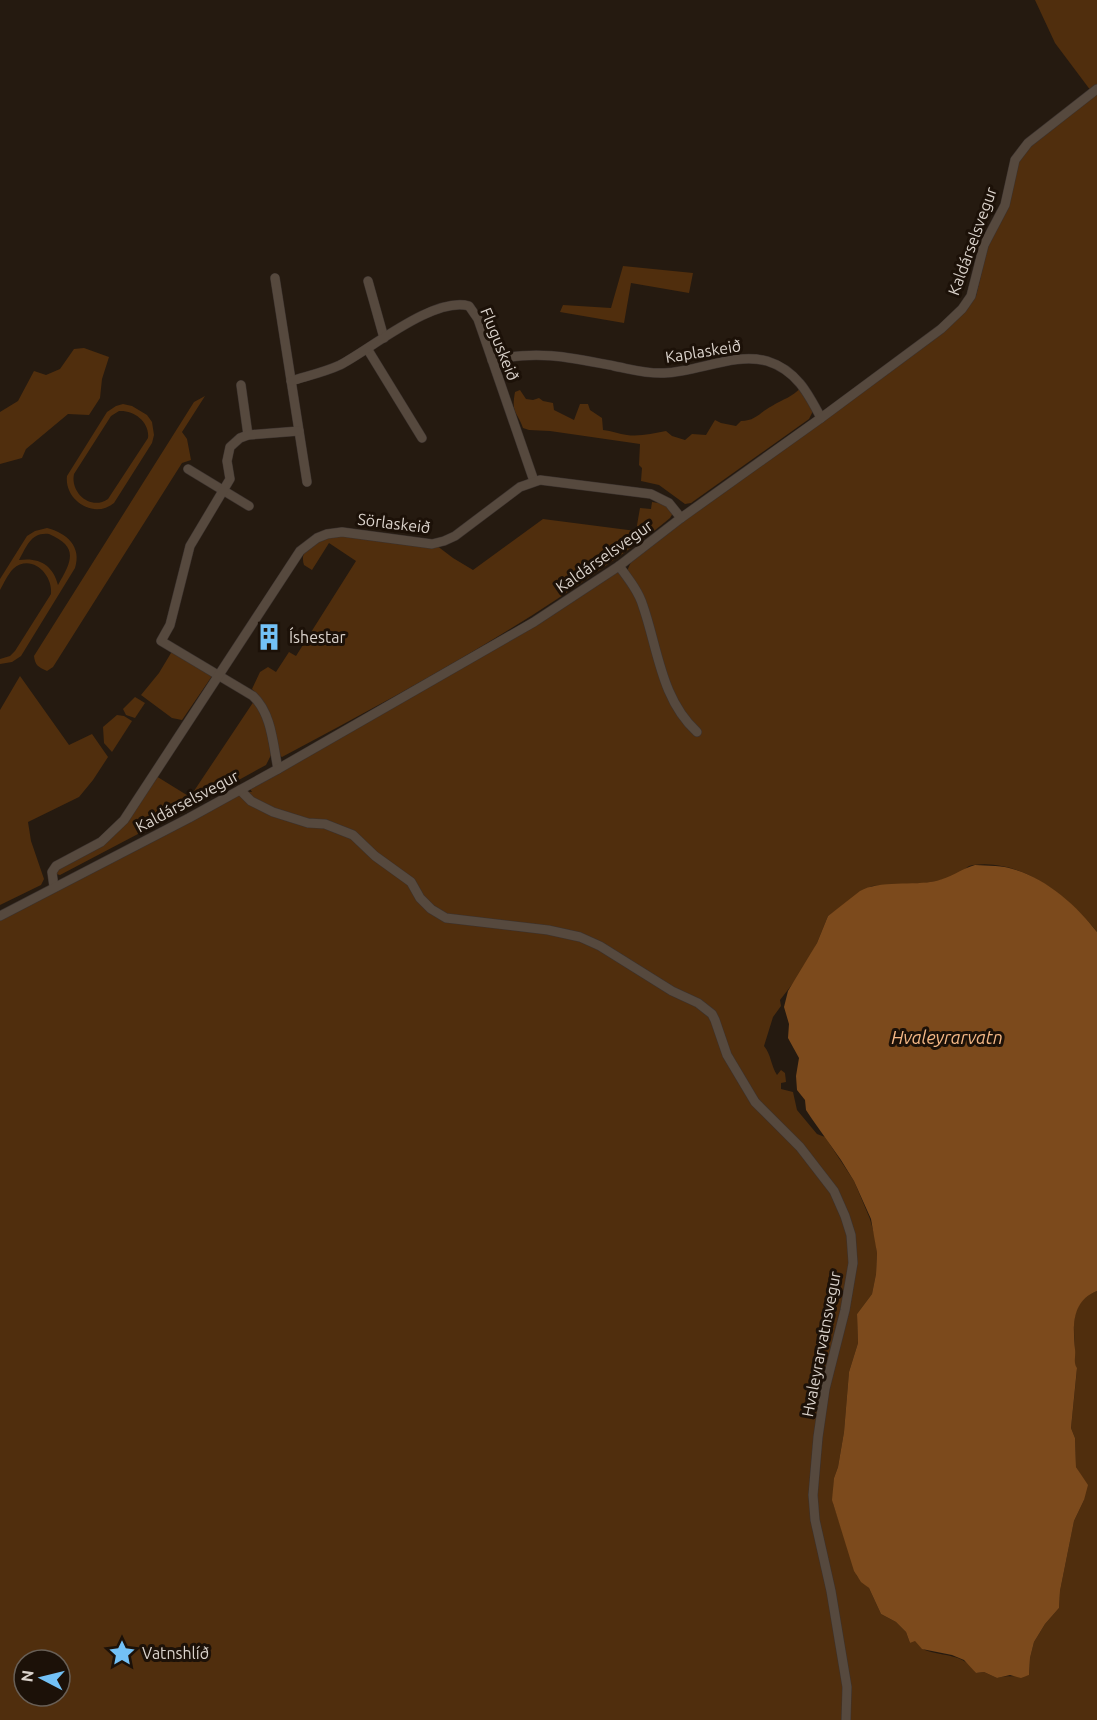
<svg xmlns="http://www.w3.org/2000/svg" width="1097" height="1720" viewBox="0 0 1097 1720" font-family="Ubuntu,sans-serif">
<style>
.green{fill:#502e0d;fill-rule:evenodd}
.water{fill:#7c4a1c}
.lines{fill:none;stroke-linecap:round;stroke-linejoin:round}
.minor-casing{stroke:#3b322e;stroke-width:10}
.minor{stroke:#56493e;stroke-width:9}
.labels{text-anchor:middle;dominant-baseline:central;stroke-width:6;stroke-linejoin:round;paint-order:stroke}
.street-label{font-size:16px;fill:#dbd3cc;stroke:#1c1108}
.poi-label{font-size:16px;fill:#dbd3cc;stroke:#1c1108;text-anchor:start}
.water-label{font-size:18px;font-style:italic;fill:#f5b886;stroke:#1c1108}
</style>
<rect width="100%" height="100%" fill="#251a10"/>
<g class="green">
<path d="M1035,0H1097V932C1069,896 1021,858 973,865C967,866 966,869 961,872C954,876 944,880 936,881C915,886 893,883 872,886L864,890L828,916L817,943L801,973L780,1000L781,1006L773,1017L764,1046C771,1054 771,1066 777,1075L781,1070L785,1073L786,1082L781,1083V1089L793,1092L797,1110L817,1134L825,1137L854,1181L870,1219L875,1237L877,1253L876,1274L872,1294L857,1314L858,1343L849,1372L844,1432L838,1467L834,1478L833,1503L857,1576L869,1588L881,1614L896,1622L906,1632L910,1643L915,1640C919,1644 921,1648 925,1650C944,1657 964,1653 976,1673L984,1672L997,1678C1008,1675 1017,1677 1029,1675L1030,1658L1034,1642L1045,1624L1059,1608L1060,1591L1074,1521L1084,1500L1083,1479L1076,1467L1075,1438L1071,1428L1077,1369L1074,1363C1078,1338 1063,1304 1097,1291V1720H0V911L235,791L252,792L250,789L617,571L624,578L634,555L965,312L976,296L987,250L1018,160L1030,144L1094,95L1055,43ZM24,1660H60V1696H24Z"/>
<polygon points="623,266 693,273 689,293 631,283 624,323 560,312 563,305 611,308"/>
<polygon points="84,348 109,357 102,379 100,398 89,415 68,414 26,449 22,458 0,464 0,412 18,401 34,371 46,375 60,369 74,349"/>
<path d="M801,387L813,411L809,419L691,503L685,504L659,485L641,481L642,468L639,465L640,444L550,431L529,430L523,428C517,411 511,414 515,392L520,390L526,399L533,400L539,398L543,401L553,403L554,410L574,420L580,404H588L590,410L602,418L603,430C612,431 619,434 627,435C640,437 653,433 666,431L672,436L685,440L692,434L706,435L715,420L721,423L736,426L741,421C756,421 760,412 772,406C783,399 793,397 801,387Z"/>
<path d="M205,396L182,432L187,439L191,460L182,463L53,667L47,671C38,667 35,665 34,656L194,402Z"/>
<path d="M123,404L132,406L147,415L152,422L154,435L152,443L114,503C94,520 64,500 67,476L107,412L116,406ZM119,411C134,410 150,422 148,438L108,499C91,511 70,493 74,474L111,416Z"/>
<path d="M652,502L665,504L673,513L670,518C649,536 626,551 604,567C501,640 393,698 282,757L277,754C272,728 271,709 252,689L260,672L268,667L276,672L289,652L296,656L356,561L329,543L312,570L304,565C298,547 319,540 333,535L432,542L453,558L473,570L543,519L636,531L640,508L651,509Z"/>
<path d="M47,528C67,533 82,547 75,568L21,656L12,662L0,664V659L10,656L15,651L51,594C53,574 31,553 13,569C8,574 4,583 0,590V579L27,536L35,531ZM49,534C79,547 72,561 58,585C53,565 39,557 19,560C27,546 31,532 49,534Z"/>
<polygon points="177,651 212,676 182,720 172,718 141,695 159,673 171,653"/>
<polygon points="20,676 69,745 92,734 108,757 93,780 79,797 28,822 31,841 44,879 41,885 0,905 0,710"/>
<polygon points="135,697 145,703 135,718 126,715 123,709"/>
<polygon points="254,701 263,713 271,755 266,765 195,804 60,875 56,874 57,866 105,838 156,776 190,797"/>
<polygon points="117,715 124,716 132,721 112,752 104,743 103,727"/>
</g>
<path class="water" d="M975,865C988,866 1003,865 1016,870C1048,880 1077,906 1097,932V1291C1071,1301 1073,1327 1075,1349C1076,1357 1073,1362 1077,1368L1071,1428L1075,1438L1076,1467L1088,1485L1084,1500L1074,1521L1060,1591L1059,1608L1045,1624L1034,1642L1030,1658L1029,1675L1021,1678L1010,1675L997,1678L984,1672L976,1673L964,1660L952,1655L922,1649L915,1641L910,1643L906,1632L896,1622L881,1614L869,1588L861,1582L854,1571L832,1500L834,1478L838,1467L844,1432L849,1372L858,1343L857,1314L872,1294L876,1274L877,1253L871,1219L854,1181L841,1160L812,1119L806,1110L805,1100L797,1090L796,1076L799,1058L788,1038L789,1024L784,1007L788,991L817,943L828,916L860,891C879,880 913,886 936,881C950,878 961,869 975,865Z"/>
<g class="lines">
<defs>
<g id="minor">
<polyline points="275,278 307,482"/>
<polyline points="368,281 384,338"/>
<polyline points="368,350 422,438"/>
<path d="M492,360C538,350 569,357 614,366C630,369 647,374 664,373C698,372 735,352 767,361C796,370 808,393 821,418"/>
<path d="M291,381C307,376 325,372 340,365C371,349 434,296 469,306L478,319L534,481"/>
<polyline points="241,385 248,435"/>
<polyline points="188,469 249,506"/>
<path d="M619,566C628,578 639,592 643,606C658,649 661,699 697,732"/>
<path d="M278,769C273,745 272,714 253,696L161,641L170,625L190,546L230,479L227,461L230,447L240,438L248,435L299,431"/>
<polyline points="240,790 251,801 273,812 308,823 325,824 353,835 375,856 411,882 420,898 431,909 446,918 548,930 580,937 600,946 672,991 698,1003 712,1014 715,1020 727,1055 755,1102 800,1147 834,1191 845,1216 851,1235 853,1263 845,1310 825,1389 818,1437 813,1495 815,1520 831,1591 847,1687 846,1720"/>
<polyline points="54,887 52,872 56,866 101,842 124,820 300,551 317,538 327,534 342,532 432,544 444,541 455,536 520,487 540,480 651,494 669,503 681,518"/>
<polyline points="0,916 189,818 278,769 534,622 619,566 681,518 821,418 941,329 962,309 971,296 984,245 1005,205 1015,160 1028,143 1097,89"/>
</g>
</defs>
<use href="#minor" class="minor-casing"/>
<use href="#minor" class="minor"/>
</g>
<defs>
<symbol id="building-bare" viewBox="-9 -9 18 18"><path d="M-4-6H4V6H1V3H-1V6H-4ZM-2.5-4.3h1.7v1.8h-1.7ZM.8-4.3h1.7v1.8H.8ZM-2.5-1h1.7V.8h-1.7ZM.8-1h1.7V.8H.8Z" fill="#73c1f6" stroke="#1c1108" stroke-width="2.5" paint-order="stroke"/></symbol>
<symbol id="sight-bare" viewBox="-9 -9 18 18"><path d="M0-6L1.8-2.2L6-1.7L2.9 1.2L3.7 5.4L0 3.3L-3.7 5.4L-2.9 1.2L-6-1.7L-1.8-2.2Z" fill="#73c1f6" stroke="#1c1108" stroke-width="2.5" paint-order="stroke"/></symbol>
</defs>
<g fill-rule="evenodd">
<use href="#building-bare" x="250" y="618" width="38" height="38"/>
<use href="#sight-bare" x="103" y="1634" width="38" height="38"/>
</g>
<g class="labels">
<g class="street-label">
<text transform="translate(972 241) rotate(-70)">Kaldárselsvegur</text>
<text transform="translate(500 344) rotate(68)">Fluguskeið</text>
<text transform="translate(703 351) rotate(-9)">Kaplaskeið</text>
<text transform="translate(394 523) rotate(7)">Sörlaskeið</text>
<text transform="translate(604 556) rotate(-35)">Kaldárselsvegur</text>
<text transform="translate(187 801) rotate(-28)">Kaldárselsvegur</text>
<text transform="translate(821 1344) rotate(-79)">Hvaleyrarvatnsvegur</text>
</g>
<g class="poi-label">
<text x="289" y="637">Íshestar</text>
<text x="142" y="1653">Vatnshlíð</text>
</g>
<g class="water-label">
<text x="947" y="1037">Hvaleyrarvatn</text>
</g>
</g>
<g transform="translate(42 1678) rotate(277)"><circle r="28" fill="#1c1108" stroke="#685f56" stroke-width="1.5"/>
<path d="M0-4.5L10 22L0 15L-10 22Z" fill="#73c1f6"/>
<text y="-9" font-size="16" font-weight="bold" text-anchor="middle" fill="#dbd3cc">N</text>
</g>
</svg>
